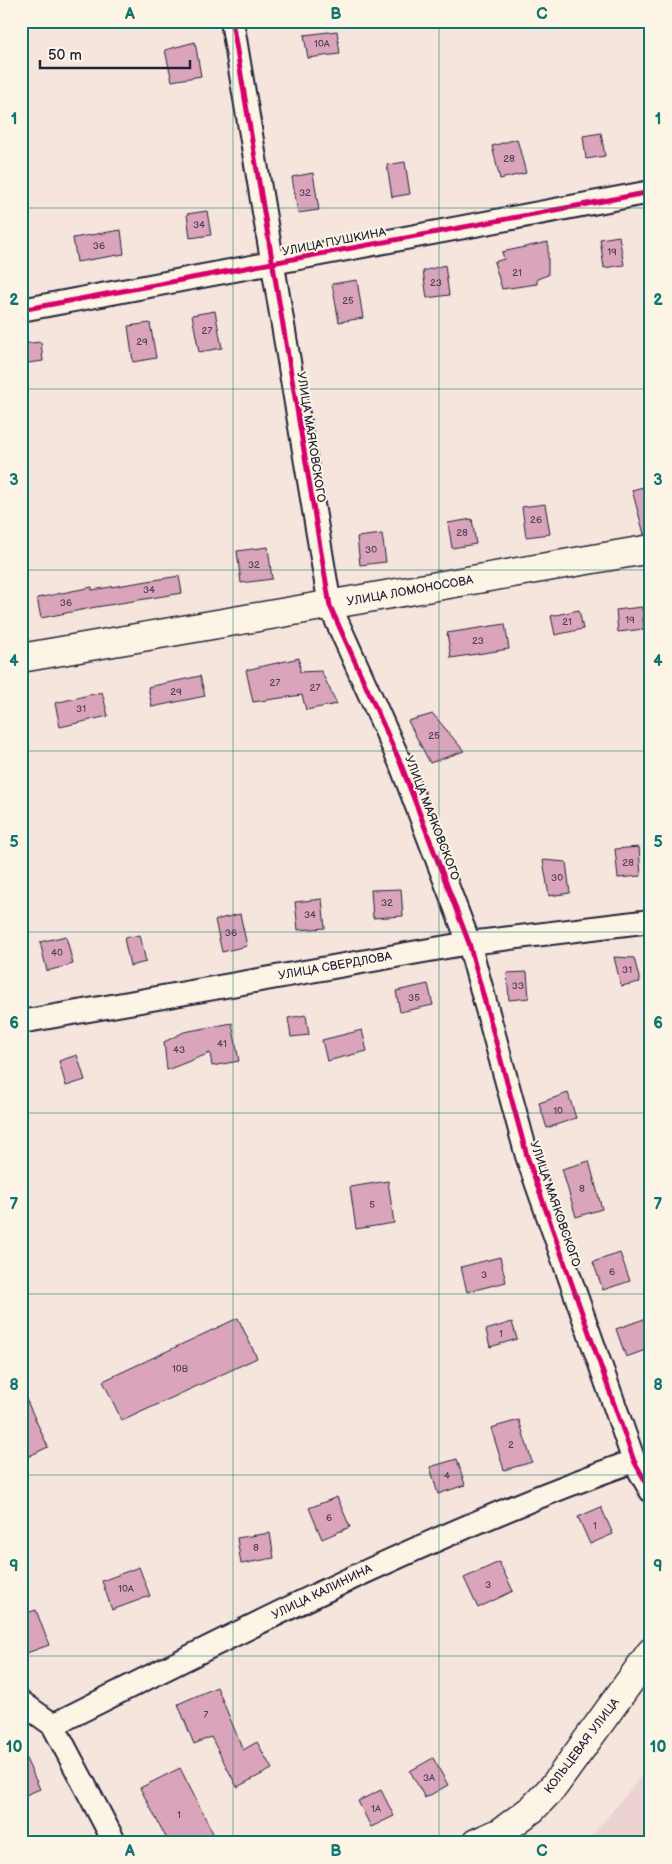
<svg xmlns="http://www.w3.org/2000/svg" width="672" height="1864" viewBox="0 0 672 1864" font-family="'Balsamiq Sans',sans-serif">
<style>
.built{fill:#edd2d2}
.building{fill:#daa4ba;stroke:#22223b}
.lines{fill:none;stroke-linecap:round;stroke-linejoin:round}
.street-casing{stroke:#22223b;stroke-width:26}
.secondary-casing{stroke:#22223b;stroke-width:31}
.street{stroke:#fcf5e5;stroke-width:22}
.secondary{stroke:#fcf5e5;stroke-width:28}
.cycleway-casing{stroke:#fcf5e5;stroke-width:8}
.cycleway{stroke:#d6006c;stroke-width:5}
.grid{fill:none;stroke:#0f766e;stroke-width:1;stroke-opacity:0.55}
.labels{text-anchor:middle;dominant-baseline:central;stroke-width:4;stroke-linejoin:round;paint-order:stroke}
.number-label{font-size:10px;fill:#50425b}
.street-label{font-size:12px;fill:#22223b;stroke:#fcf5e5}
.neatline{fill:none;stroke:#0f766e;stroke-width:2}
.grid-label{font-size:16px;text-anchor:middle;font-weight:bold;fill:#0f766e}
</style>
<rect width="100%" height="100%" fill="#f5e5dc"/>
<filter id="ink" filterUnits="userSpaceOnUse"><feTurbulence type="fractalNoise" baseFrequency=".02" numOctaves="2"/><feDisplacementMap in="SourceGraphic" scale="10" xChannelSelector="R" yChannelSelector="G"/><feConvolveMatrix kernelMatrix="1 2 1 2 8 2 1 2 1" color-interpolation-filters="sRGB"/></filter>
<g filter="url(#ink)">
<polygon class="built" points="651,1765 651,1843 586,1843 600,1826"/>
<g class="building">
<polygon points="337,31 340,54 308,58 304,35"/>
<polygon points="195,42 201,76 172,81 165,50"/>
<polygon points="601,133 605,156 586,159 583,136"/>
<polygon points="517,139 526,173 500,179 492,146"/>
<polygon points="405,162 410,194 392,197 387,165"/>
<polygon points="313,173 319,210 298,213 292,177"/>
<polygon points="207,211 211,235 190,238 187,214"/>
<polygon points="121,230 124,254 77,262 73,238"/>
<polygon points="619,236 624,265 604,268 600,239"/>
<polygon points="548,242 548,275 537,279 537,284 502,289 494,262 504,259 502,252"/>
<polygon points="445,265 449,295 427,298 423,271"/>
<polygon points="357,280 363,318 339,322 332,284"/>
<polygon points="215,311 222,348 199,352 192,315"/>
<polygon points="150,323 156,358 133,362 128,326"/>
<polygon points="41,342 43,361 21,364 21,344"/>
<polygon points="651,485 651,534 644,534 632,490"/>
<polygon points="545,504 550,534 526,537 522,507"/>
<polygon points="472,519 476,544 452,548 448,523"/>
<polygon points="382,534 386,562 360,565 357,537"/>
<polygon points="268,547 272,579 241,583 237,551"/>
<polygon points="179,576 182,593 96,607 41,618 37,598 92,587 92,590"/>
<polygon points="642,607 644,629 618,632 616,610"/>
<polygon points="579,610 583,629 555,635 551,616"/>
<polygon points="505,624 509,649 451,658 447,633"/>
<polygon points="299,658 300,672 321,671 337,704 306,710 302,695 253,702 246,670"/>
<polygon points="200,676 205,696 152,707 148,687"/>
<polygon points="102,692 108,716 60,727 55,703"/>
<polygon points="433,714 464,751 430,763 408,721"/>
<polygon points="639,847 641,876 618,878 615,849"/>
<polygon points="543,860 566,862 570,893 549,896"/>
<polygon points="401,889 403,916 373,918 371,890"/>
<polygon points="322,899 325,928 298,930 295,902"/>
<polygon points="240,914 247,946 222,952 215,920"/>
<polygon points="140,935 146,962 130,966 124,938"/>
<polygon points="66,936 73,964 47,971 40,942"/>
<polygon points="614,957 634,958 640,982 621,986"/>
<polygon points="527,972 529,998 509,1000 507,973"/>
<polygon points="428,984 433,1005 400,1012 396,991"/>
<polygon points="306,1015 309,1035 291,1037 288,1018"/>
<polygon points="232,1023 239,1061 212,1066 210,1053 167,1070 164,1042 184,1032"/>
<polygon points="362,1030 367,1051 327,1061 322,1040"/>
<polygon points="77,1055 85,1080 66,1086 59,1061"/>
<polygon points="568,1093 576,1118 547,1128 539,1103"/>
<polygon points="589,1161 602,1209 576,1217 562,1169"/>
<polygon points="388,1181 394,1223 356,1229 350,1187"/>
<polygon points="620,1253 630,1281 603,1290 593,1262"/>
<polygon points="500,1257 506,1282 467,1292 461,1267"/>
<polygon points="238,1318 257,1358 122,1421 103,1381"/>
<polygon points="644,1319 651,1337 651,1348 626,1357 616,1329"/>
<polygon points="512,1322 517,1339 490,1347 486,1330"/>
<polygon points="21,1388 48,1447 21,1460"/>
<polygon points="519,1420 532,1462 504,1470 491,1428"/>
<polygon points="457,1459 465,1485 438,1494 430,1467"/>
<polygon points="337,1497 350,1527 322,1539 309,1508"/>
<polygon points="601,1507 613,1534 590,1544 578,1517"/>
<polygon points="270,1533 274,1558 241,1564 237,1538"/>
<polygon points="499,1562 513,1591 478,1608 464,1578"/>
<polygon points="139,1567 150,1596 112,1610 102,1581"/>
<polygon points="36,1610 49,1645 21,1655 21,1615"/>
<polygon points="217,1687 243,1750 257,1742 272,1769 237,1787 211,1737 194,1744 178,1704"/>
<polygon points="21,1748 40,1789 21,1797"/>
<polygon points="433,1758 448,1785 425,1798 410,1771"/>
<polygon points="180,1768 218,1843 169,1843 140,1788"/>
<polygon points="381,1790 394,1816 371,1827 358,1801"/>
</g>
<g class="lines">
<defs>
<g id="street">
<polyline points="232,21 330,606 400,762 469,943 527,1156 634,1461 651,1491"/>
<polyline points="21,310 651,192"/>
<polyline points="21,1022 469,943 651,921"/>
<polyline points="21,1702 53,1725 115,1843"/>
<path d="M53,1725C243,1630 433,1532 634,1461"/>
</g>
<g id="secondary">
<polyline points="21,658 651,549"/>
<polyline points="476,1843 501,1832 532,1809 554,1786 651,1652"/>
</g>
</defs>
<use href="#street" class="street-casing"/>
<use href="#secondary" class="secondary-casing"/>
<use href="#street" class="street"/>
<use href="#secondary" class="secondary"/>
<defs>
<g id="cycleway">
<polyline points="232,21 330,606 400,762 469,943 527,1156 634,1461 651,1491"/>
<polyline points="21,310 651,192"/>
</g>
</defs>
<use href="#cycleway" class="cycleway-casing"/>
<use href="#cycleway" class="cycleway"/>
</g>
</g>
<path class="grid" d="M233,21V1843M439,21V1843M21,208H651M21,389H651M21,570H651M21,751H651M21,932H651M21,1113H651M21,1294H651M21,1475H651M21,1656H651"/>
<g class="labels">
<g class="number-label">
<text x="322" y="44">10А</text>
<text x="509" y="159">28</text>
<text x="305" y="193">32</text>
<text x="199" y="225">34</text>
<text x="99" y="246">36</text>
<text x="612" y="252">19</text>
<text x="517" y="273">21</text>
<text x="436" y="283">23</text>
<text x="348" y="301">25</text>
<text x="207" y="331">27</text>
<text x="142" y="342">29</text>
<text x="536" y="520">26</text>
<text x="462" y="533">28</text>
<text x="371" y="550">30</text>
<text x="254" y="565">32</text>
<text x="149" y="590">34</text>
<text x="66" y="603">36</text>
<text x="630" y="620">19</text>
<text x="567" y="622">21</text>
<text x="478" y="641">23</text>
<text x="275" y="683">27</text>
<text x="315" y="688">27</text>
<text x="176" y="692">29</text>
<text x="81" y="709">31</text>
<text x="434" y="736">25</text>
<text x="628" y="863">28</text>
<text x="557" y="878">30</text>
<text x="387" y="903">32</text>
<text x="310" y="915">34</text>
<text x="231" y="933">36</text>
<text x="57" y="953">40</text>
<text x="627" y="970">31</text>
<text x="518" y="986">33</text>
<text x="414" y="998">35</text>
<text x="222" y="1044">41</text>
<text x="179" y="1050">43</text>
<text x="558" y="1111">10</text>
<text x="582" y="1189">8</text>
<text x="372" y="1205">5</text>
<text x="612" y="1272">6</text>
<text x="484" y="1275">3</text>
<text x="501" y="1334">1</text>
<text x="180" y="1369">10В</text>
<text x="511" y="1445">2</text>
<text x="447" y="1476">4</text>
<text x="329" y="1518">6</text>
<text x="595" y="1526">1</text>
<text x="256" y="1548">8</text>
<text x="488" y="1585">3</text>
<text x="126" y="1589">10А</text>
<text x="206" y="1715">7</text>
<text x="429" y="1778">3А</text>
<text x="376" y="1809">1А</text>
<text x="179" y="1815">1</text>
</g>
<g class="street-label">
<text transform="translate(334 242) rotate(-11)">УЛИЦА ПУШКИНА</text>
<text transform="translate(311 437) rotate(81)">УЛИЦА МАЯКОВСКОГО</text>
<text transform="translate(410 591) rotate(-10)">УЛИЦА ЛОМОНОСОВА</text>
<text transform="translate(432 818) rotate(69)">УЛИЦА МАЯКОВСКОГО</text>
<text transform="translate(335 966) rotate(-10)">УЛИЦА СВЕРДЛОВА</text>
<text transform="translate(555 1204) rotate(71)">УЛИЦА МАЯКОВСКОГО</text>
<text transform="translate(322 1592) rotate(-26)">УЛИЦА КАЛИНИНА</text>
<text transform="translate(582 1746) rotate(-53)">КОЛЬЦЕВАЯ УЛИЦА</text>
</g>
</g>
<rect width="672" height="1864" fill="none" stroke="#fcf5e5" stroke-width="55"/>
<path d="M40 60v8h150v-8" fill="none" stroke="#22223b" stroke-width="2.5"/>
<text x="48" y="60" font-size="15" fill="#22223b" stroke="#fcf5e5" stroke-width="4" paint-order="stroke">50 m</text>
<rect x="28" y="28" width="616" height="1808" class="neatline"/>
<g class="grid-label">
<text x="130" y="19">A</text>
<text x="336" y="19">B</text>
<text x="542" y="19">C</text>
<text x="14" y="124">1</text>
<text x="658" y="124">1</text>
<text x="14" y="305">2</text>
<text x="658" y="305">2</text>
<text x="14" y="485">3</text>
<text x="658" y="485">3</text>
<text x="14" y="666">4</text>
<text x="658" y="666">4</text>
<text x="14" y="847">5</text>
<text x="658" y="847">5</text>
<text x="14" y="1028">6</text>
<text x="658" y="1028">6</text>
<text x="14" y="1209">7</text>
<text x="658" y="1209">7</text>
<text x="14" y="1390">8</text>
<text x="658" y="1390">8</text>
<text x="14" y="1571">9</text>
<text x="658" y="1571">9</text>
<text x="14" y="1752">10</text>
<text x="658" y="1752">10</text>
<text x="130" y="1856">A</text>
<text x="336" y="1856">B</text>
<text x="542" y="1856">C</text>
</g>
</svg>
